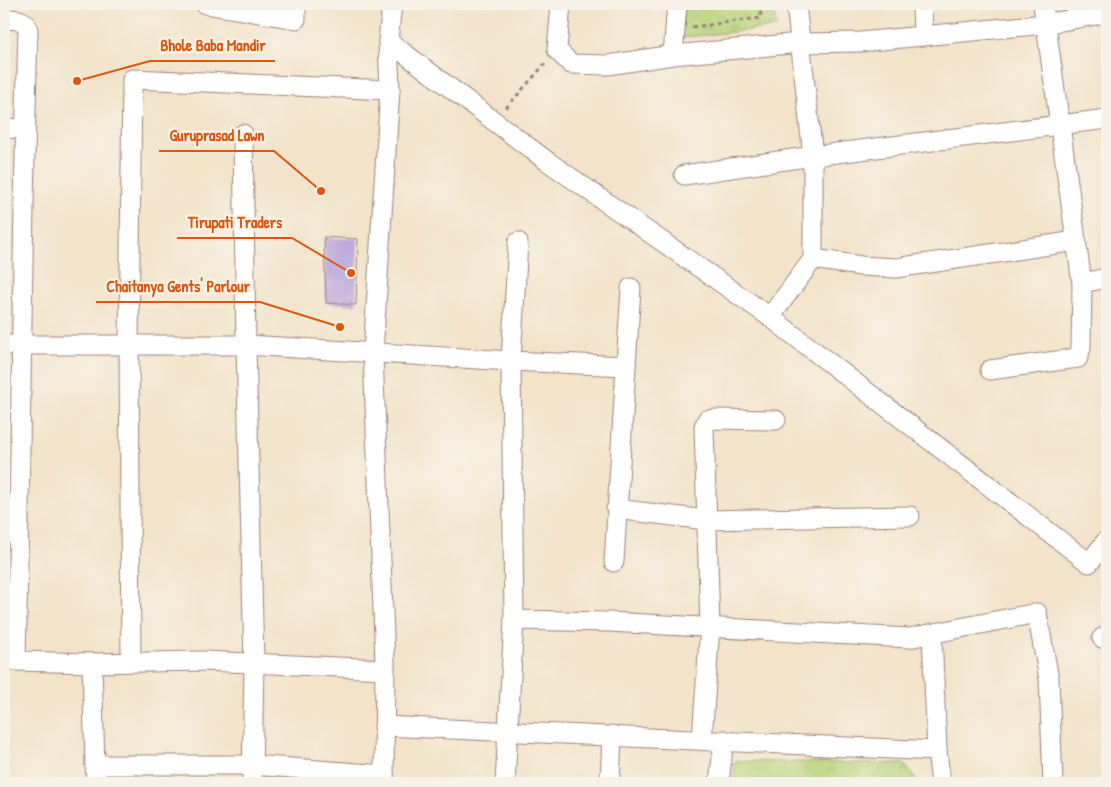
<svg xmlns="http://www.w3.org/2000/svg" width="1111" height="787" viewBox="0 0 1111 787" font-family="'Patrick Hand',sans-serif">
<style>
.park{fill:url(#park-crowns);stroke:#807952}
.building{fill:#b7a2da}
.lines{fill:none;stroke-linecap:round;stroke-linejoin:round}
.minor-casing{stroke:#9e817a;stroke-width:21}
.path{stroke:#9e817a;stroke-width:3;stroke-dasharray:4 4;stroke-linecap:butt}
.minor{stroke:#fff;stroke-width:19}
.leader{fill:none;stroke:#e0560e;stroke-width:2}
.callout-dot{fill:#e0560e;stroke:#f7f3e8;stroke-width:2}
.callout-label{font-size:16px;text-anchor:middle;font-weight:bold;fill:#e0560e;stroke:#f7f3e8;stroke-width:4.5;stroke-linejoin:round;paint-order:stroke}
</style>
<defs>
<pattern id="park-crowns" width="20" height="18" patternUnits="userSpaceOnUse" patternTransform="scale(1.25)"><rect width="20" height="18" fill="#b7d379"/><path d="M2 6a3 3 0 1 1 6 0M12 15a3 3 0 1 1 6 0" fill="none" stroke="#9fb569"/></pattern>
</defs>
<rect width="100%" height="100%" fill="#f7f3e8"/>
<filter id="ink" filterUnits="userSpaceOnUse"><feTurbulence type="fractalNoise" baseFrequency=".02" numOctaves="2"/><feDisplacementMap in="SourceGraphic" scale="10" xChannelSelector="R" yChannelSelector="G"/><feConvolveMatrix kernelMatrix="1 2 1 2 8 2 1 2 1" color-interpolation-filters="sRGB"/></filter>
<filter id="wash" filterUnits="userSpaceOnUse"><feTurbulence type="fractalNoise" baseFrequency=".0096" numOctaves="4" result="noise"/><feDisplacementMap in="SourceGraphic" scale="20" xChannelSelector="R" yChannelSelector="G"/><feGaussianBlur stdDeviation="1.12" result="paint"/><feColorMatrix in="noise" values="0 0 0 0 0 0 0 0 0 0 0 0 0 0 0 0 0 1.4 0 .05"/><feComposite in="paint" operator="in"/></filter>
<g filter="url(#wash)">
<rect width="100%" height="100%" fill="#f2e3c9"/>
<g class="park">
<polygon points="684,4 774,4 776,27 679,38"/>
<polygon points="735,761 904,764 919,783 733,783"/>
</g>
<g id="blocks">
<polygon class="building" points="324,237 358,239 356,305 326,303"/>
</g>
</g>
<g filter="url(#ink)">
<use href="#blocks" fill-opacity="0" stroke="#9e817a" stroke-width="1"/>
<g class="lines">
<defs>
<g id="minor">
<polyline points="205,4 296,19 296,4"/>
<polyline points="561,4 557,50 571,64 608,65 673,55 800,43 860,42 923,36 1045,24 1107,13"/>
<polyline points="796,4 813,156 1107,119"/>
<polyline points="922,4 923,36"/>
<path d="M4,19C14,20 27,18 28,30C22,240 21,451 16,661L92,663L203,661L385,669"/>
<polyline points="388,41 547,161 770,317 1089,563 1107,540"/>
<polyline points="673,55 677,4"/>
<polyline points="4,128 25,129"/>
<polyline points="243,134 246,345 254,662 252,783"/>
<polyline points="684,175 813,156 813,259 770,317"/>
<polyline points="518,242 511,361 514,620 608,622 909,638 1037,613 1049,679 1053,783"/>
<polyline points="813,259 861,266 896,268 1076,241"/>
<polyline points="1082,283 1107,278"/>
<polyline points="4,345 246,345 511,361 626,366 614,562"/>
<polyline points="626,366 631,288"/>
<polyline points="990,370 1078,358 1081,348 1082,283 1043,4"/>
<polyline points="616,509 706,520 910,516"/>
<polyline points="932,634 937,751"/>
<polyline points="1102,638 1107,636"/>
<polyline points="131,661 129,345 132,79 390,90"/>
<polyline points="92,663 95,765"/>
<polyline points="384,726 937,751 941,783"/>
<polyline points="702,739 710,627 704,427 707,420 716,419 776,420"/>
<polyline points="96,783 95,765 252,765 384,775"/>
<polyline points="384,783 385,662 373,353 390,90 388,41 392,4"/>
<polyline points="505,783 514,620"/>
<polyline points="610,783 612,735"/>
<polyline points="719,783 724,740"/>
</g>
</defs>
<use href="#minor" class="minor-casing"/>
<g class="path">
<polyline points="692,27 761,18 760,4"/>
<polyline points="506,108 545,64"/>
</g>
<use href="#minor" class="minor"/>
</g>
</g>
<path class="leader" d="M77 81L150 61H275M321 191L274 151H159M351 273L292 238H177M340 327L260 302H96"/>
<g class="callout-dot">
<circle cx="77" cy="81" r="5"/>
<circle cx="321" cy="191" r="5"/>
<circle cx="351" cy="273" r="5"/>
<circle cx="340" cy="327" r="5"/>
</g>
<g class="callout-label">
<text x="213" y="51">Bhole Baba Mandir</text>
<text x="217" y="141">Guruprasad Lawn</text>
<text x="235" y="228">Tirupati Traders</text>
<text x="178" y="292">Chaitanya Gents' Parlour</text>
</g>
<rect width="1111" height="787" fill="none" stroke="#f7f3e8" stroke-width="20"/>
</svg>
